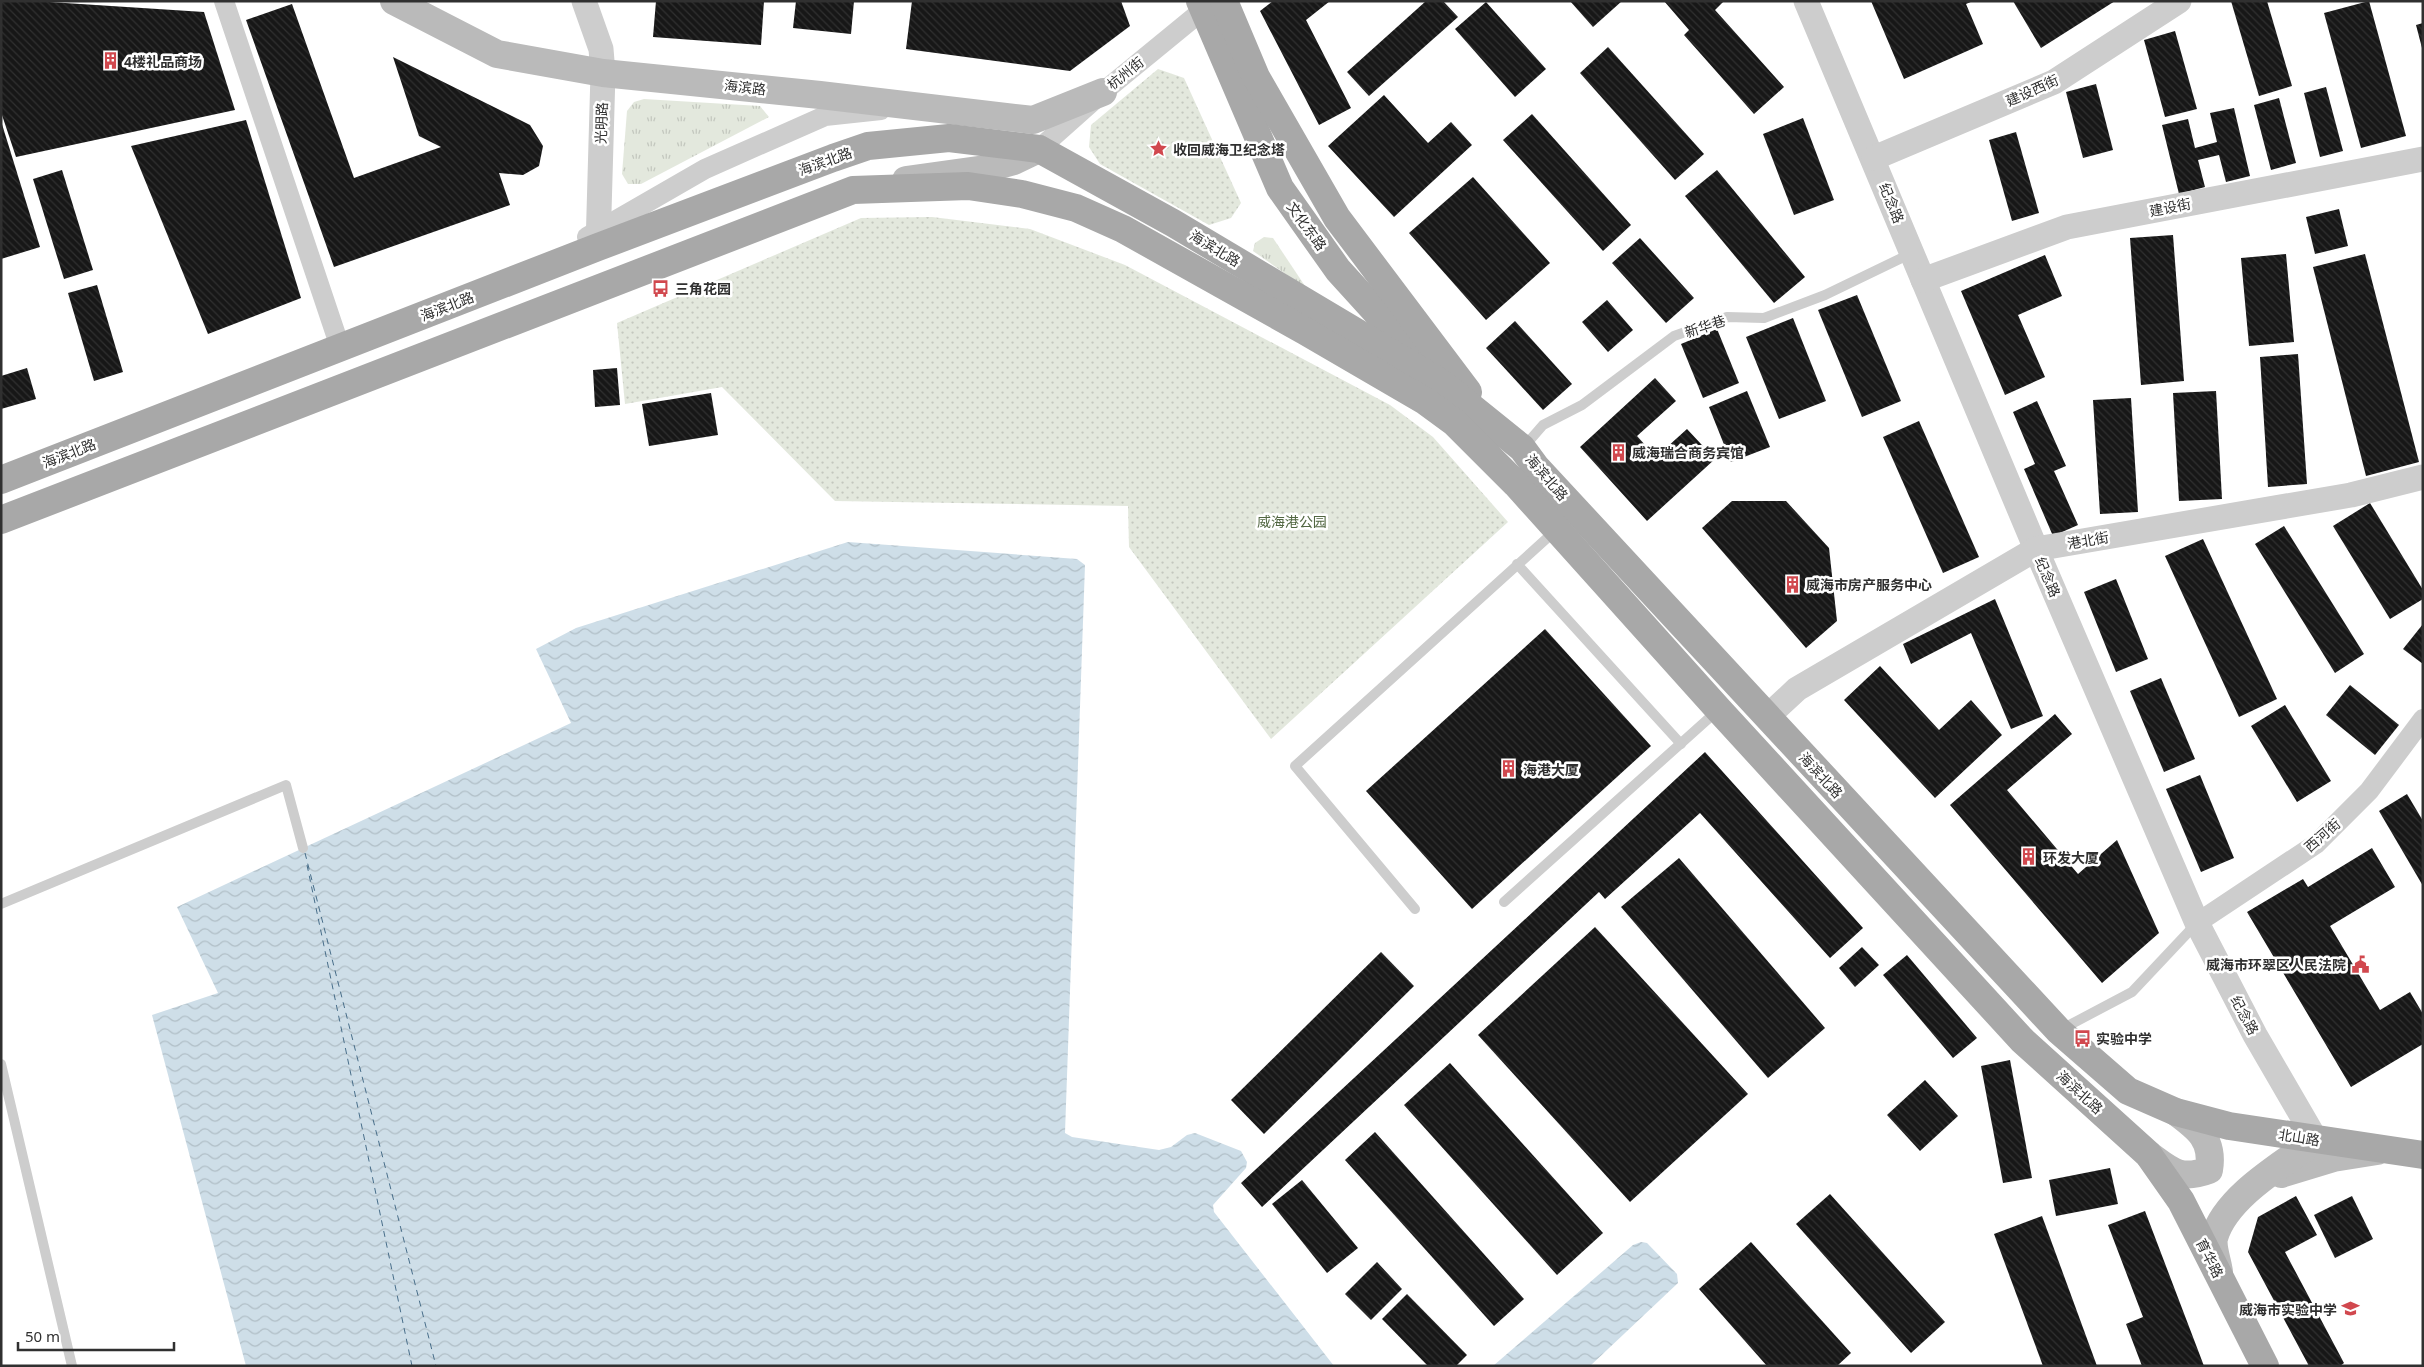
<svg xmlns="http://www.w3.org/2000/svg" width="2424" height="1367" viewBox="0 0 2424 1367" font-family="'Noto Sans','Noto Sans SC',sans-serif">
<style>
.grass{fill:url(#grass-tufts)}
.park{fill:url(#park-dots)}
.water{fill:url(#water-waves)}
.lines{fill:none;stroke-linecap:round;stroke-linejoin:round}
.ferry{stroke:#476d89;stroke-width:1;stroke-dasharray:6 5;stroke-linecap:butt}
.building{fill:url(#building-back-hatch)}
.service{stroke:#cdcdcd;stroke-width:10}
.minor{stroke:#cdcdcd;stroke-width:20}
.tertiary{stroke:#cdcdcd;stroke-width:25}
.secondary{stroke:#bababa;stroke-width:28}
.primary{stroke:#a8a8a8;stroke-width:28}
.labels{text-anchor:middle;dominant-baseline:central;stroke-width:5;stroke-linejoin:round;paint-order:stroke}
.poi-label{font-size:14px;font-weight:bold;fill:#303030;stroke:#fff;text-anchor:start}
.street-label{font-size:14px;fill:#303030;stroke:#fff}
.park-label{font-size:14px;fill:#526742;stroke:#fff}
</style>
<defs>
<pattern id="grass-tufts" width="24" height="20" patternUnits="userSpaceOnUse" patternTransform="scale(1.25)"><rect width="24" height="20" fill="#e3e8dd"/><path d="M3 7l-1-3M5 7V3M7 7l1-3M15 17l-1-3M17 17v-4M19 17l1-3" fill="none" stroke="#c3c7be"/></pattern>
<pattern id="park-dots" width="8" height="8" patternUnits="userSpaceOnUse" patternTransform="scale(1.25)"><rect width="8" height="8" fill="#e3e8dd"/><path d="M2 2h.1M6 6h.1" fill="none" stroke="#c3c7be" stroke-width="1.8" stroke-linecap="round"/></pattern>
<pattern id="water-waves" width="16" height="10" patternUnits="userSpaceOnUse" patternTransform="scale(1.25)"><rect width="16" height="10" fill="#cedee8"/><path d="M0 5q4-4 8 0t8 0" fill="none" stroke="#b1bfc7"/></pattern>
<pattern id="building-back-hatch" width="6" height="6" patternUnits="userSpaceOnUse" patternTransform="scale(1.25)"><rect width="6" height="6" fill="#171717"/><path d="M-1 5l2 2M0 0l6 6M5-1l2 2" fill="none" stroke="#303030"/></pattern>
</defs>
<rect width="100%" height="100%" fill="#fff"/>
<g class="grass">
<polygon points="644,99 760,106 769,117 641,184 628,184 622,174 627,111 634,102"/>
<polygon points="1264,237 1273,238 1307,289 1253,251 1255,243"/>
</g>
<g class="park">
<polygon points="1158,69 1184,78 1241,203 1231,218 1209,225 1100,164 1089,147 1091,125"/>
<polygon points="932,217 1030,229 1125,265 1390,405 1433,437 1508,522 1271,739 1129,547 1128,506 835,501 722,387 625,404 617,323 861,218"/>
</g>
<g class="water">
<polygon points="848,542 1077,559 1085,565 1065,1133 1072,1137 1159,1150 1171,1147 1187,1135 1195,1133 1241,1151 1247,1162 1246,1168 1213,1205 1214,1212 1334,1366 246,1366 152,1015 218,993 177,907 571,723 536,649 576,628"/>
<polygon points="1641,1242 1647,1243 1677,1274 1678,1283 1590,1366 1493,1366 1633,1245"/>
</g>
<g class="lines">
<g class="ferry">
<polyline points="305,853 436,1366"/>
<polyline points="307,865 412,1366"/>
</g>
</g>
<g class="building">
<polygon points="1,1 34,1 204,12 235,110 16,157 1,112"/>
<polygon points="656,1 764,1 761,45 653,37"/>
<polygon points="796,1 854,1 851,34 793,28"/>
<polygon points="912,1 1121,1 1130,26 1070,71 906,49"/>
<polygon points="1273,1 1330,1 1306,20 1351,108 1319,125 1260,11"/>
<polygon points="1426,1 1443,1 1458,17 1369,96 1347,72"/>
<polygon points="1570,1 1622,1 1593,27"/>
<polygon points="1664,1 1724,1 1715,10 1784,87 1754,114 1684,35 1689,30"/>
<polygon points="1871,1 1973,1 1966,4 1983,44 1904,79"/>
<polygon points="2013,1 2115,1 2041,48"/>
<polygon points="2231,1 2267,1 2292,86 2259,96"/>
<polygon points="2369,1 2406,136 2361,148 2324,13"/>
<polygon points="1486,2 1546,69 1515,97 1455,29"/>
<polygon points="292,4 354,178 441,147 419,136 393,57 530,125 543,146 539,166 523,175 499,173 510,205 334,267 246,20"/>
<polygon points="2423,23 2423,47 2422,48 2416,25"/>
<polygon points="2175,31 2197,109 2165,117 2144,40"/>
<polygon points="1608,47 1704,154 1675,180 1580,73"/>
<polygon points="2096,84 2113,150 2083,158 2066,92"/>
<polygon points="2326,87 2343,151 2320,157 2304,93"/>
<polygon points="1384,95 1428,143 1451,122 1472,145 1394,217 1328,146"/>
<polygon points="2279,98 2296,163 2271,170 2254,105"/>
<polygon points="2234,108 2250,176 2226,182 2219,155 2198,160 2205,187 2179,194 2162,125 2188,119 2195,148 2217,142 2210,113"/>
<polygon points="1532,114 1631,225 1603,251 1503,140"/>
<polygon points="1803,118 1834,200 1794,215 1763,134"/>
<polygon points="246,120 301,298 208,334 131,146"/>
<polygon points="1,121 40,247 1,259"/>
<polygon points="2016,132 2039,213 2012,221 1989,140"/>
<polygon points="62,170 93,270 64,279 33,179"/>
<polygon points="1717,170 1805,277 1774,303 1685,196"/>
<polygon points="1473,177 1550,263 1486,320 1409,233"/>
<polygon points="2339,209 2348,246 2315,254 2306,217"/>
<polygon points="2173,235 2184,381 2141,385 2130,238"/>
<polygon points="1640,238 1694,298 1666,323 1612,263"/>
<polygon points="2286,254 2294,342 2249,346 2241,258"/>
<polygon points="2365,254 2419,462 2366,476 2313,267"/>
<polygon points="2045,255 2062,296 2018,315 2045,377 2005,395 1961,291"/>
<polygon points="97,285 123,372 94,381 68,293"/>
<polygon points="1857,295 1901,401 1862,417 1818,310"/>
<polygon points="1607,300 1633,330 1608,352 1582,322"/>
<polygon points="1793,318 1826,401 1779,419 1746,337"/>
<polygon points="1515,321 1572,384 1543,410 1486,348"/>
<polygon points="1717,329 1739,383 1703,398 1681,344"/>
<polygon points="2298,354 2307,484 2268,487 2260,357"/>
<polygon points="27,368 36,399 1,409 1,376"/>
<polygon points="617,368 620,405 595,407 593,370"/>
<polygon points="1655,378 1676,401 1637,436 1656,457 1687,429 1715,459 1647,521 1580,447"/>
<polygon points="1747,391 1770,447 1731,462 1709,407"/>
<polygon points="2216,391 2222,499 2179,501 2173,393"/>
<polygon points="711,393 718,435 649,446 642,404"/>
<polygon points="2131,398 2138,512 2100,514 2093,400"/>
<polygon points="2037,401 2066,466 2054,471 2078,525 2053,536 2024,469 2035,464 2013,412"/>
<polygon points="1919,421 1979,557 1943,573 1883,437"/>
<polygon points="1732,501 1786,501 1829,548 1837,621 1806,648 1702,528"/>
<polygon points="2370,503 2423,590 2423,599 2390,619 2333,526"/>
<polygon points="2284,526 2364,654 2335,673 2255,544"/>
<polygon points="2203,539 2277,699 2239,717 2165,556"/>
<polygon points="2116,579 2148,659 2116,672 2084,592"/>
<polygon points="1995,599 2043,716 2011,729 1971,633 1911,664 1903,644"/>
<polygon points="2423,624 2423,664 2403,649"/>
<polygon points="1545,629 1651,746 1472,909 1366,791"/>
<polygon points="1880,666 1939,730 1971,700 2002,735 1935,798 1844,700"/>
<polygon points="2161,678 2195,759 2164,772 2130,691"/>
<polygon points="2350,685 2399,725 2375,755 2326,715"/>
<polygon points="2285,705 2331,781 2297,802 2251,726"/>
<polygon points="2055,714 2072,734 2007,790 2078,874 2117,840 2159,933 2102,983 1950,805"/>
<polygon points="1705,752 1863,928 1830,958 1700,813 1605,899 1599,892 1262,1207 1241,1183"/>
<polygon points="2200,775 2234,858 2201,872 2166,789"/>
<polygon points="2407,794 2423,821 2423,886 2379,811"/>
<polygon points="2372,848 2395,887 2330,926 2380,1010 2410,992 2423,1014 2423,1044 2351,1087 2247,912 2303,879 2308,887"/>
<polygon points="1679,858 1825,1028 1768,1078 1621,907"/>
<polygon points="1595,927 1748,1094 1630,1202 1478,1035"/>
<polygon points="1862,947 1879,965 1855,987 1839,968"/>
<polygon points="1381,952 1414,986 1264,1134 1231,1100"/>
<polygon points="1907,955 1977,1038 1953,1058 1883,975"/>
<polygon points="2010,1060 2032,1178 2003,1183 1981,1066"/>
<polygon points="1450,1063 1603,1233 1557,1275 1404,1105"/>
<polygon points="1925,1080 1958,1116 1920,1151 1887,1115"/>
<polygon points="1375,1132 1524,1299 1494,1326 1345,1160"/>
<polygon points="2110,1168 2118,1204 2056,1216 2049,1180"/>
<polygon points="1302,1180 1358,1248 1327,1273 1272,1204"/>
<polygon points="1830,1194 1945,1322 1911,1353 1796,1224"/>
<polygon points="2296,1196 2317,1235 2285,1252 2344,1363 2340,1366 2309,1366 2248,1252 2258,1217"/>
<polygon points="2352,1196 2373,1239 2335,1258 2314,1215"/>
<polygon points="2145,1211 2180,1303 2204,1366 2142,1366 2126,1324 2143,1317 2108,1225"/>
<polygon points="2042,1216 2097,1366 2043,1366 1994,1234"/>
<polygon points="1751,1242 1851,1353 1837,1366 1767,1366 1699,1289"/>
<polygon points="1377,1262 1402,1289 1371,1320 1345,1294"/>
<polygon points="1407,1294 1467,1355 1456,1366 1428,1366 1382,1319"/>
</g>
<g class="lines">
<g class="service">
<polyline points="1523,448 1543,425 1582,405 1674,336 1727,317 1764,318 1825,295 1912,253"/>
<polyline points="1517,564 1681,744"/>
<polyline points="1504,902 1717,711"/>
<polyline points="1,904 286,785 303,848"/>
<polyline points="1415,909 1295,766 1556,530"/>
<polyline points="2060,1030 2132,992 2196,924"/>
<polyline points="1,1064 72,1366"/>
</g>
<g class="minor">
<polyline points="224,1 340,347"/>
<polyline points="1039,149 1103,92 1203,10"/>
<polyline points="587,237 705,169 825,116 881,110"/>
<polyline points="2197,923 2316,844 2369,791 2423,719"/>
</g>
<g class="tertiary">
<polyline points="584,1 601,49 603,73 598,247"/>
<polyline points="1806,1 2036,549 2197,923 2255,1035 2316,1140"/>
<polyline points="1874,158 2054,82 2179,1"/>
<polyline points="1923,280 2067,227 2423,159"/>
<polyline points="1767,717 1797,689 2036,549 2351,495 2423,477"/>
</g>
<g class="secondary">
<polyline points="394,1 497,54 603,73 820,95 1033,120 1103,92"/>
<polyline points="906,180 985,169 1014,161 1039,149"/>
<path d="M2149,1155C2171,1171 2180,1181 2209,1170C2214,1140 2198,1128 2176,1112"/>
<polyline points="2281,1174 2333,1158 2377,1151"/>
<path d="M2219,1272C2218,1263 2212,1247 2214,1238C2225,1197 2283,1164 2316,1140"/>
</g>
<g class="primary">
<polyline points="1200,1 1280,188 1338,270 1418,358"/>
<polyline points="1224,1 1256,77 1337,218 1468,392"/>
<polyline points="1,480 598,247 833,158 868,146 949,138 1039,149 1173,223 1440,382 1522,448 1536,467 2059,1031 2128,1091 2176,1112 2229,1126 2423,1155"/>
<polyline points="1,520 853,190 968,186 1022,194 1076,208 1123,229 1305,331 1425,401 1455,423 1516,484 1719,710 2022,1040 2148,1154 2181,1201 2265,1366"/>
</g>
</g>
<defs>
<symbol id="building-bare" viewBox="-9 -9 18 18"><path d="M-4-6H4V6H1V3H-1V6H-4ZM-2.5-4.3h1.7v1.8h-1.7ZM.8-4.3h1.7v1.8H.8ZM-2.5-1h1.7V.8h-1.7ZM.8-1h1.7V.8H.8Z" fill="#d1484e" stroke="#fff" stroke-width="2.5" paint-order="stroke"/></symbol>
<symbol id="sight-bare" viewBox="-9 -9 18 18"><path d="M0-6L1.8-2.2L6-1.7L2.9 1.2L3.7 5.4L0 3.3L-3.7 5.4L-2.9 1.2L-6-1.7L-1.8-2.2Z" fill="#d1484e" stroke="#fff" stroke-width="2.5" paint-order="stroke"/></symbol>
<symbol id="bus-bare" viewBox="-9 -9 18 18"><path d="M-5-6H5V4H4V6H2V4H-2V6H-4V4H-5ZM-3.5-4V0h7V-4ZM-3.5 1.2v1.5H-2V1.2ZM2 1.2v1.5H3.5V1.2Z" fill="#d1484e" stroke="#fff" stroke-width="2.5" paint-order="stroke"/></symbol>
<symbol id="civic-bare" viewBox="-9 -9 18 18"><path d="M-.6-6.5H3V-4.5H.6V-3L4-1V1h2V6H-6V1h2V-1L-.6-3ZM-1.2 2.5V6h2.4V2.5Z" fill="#d1484e" stroke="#fff" stroke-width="2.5" paint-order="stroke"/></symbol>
<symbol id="school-bare" viewBox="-9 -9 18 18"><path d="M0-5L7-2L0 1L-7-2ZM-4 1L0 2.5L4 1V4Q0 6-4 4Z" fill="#d1484e" stroke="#fff" stroke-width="2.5" paint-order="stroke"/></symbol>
</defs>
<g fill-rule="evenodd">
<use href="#building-bare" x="98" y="48" width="25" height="25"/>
<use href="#sight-bare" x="1146" y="136" width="25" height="25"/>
<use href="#bus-bare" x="648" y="276" width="25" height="25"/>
<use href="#building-bare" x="1606" y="440" width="25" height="25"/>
<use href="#building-bare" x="1780" y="572" width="25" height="25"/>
<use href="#building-bare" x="1496" y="756" width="25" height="25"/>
<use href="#building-bare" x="2016" y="844" width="25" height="25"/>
<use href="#civic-bare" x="2348" y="952" width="25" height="25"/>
<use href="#bus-bare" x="2070" y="1026" width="25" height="25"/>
<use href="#school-bare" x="2338" y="1296" width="25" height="25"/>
</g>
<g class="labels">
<g class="poi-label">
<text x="124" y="61">4楼礼品商场</text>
<text x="1173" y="149">收回威海卫纪念塔</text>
<text x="675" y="288">三角花园</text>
<text x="1632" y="452">威海瑞合商务宾馆</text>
<text x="1806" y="584">威海市房产服务中心</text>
<text x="1523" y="769">海港大厦</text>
<text x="2043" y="857">环发大厦</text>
<text x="2346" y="964" text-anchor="end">威海市环翠区人民法院</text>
<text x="2096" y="1038">实验中学</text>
<text x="2337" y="1309" text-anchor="end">威海市实验中学</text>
</g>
<g class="street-label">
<text transform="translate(1125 73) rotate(-39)">杭州街</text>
<text transform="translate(745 87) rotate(6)">海滨路</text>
<text transform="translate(2032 90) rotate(-24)">建设西街</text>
<text transform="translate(601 123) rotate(-88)">光明路</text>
<text transform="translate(825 161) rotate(-20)">海滨北路</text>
<text transform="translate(1892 203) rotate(68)">纪念路</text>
<text transform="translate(2170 207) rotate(-11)">建设街</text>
<text transform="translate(1307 226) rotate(54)">文化东路</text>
<text transform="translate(1215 248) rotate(31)">海滨北路</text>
<text transform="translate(447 306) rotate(-21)">海滨北路</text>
<text transform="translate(1705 326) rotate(-18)">新华巷</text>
<text transform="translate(69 453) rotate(-21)">海滨北路</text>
<text transform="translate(1547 477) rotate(49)">海滨北路</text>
<text transform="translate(2088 540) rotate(-10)">港北街</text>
<text transform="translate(2048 577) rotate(67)">纪念路</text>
<text transform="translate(1821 775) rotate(47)">海滨北路</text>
<text transform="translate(2322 835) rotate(-41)">西河街</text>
<text transform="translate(2245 1015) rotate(62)">纪念路</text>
<text transform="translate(2080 1092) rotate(42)">海滨北路</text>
<text transform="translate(2299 1137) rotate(9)">北山路</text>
<text transform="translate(2210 1258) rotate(63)">育华路</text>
</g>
<g class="park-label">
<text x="1292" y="521">威海港公园</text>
</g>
</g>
<rect width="2424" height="1367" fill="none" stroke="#303030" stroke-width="5"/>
<path d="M18 1342v8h156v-8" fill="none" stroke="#303030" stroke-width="2.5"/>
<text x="25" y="1342" font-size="15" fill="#303030" stroke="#ffffff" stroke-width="4" paint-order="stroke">50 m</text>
</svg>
